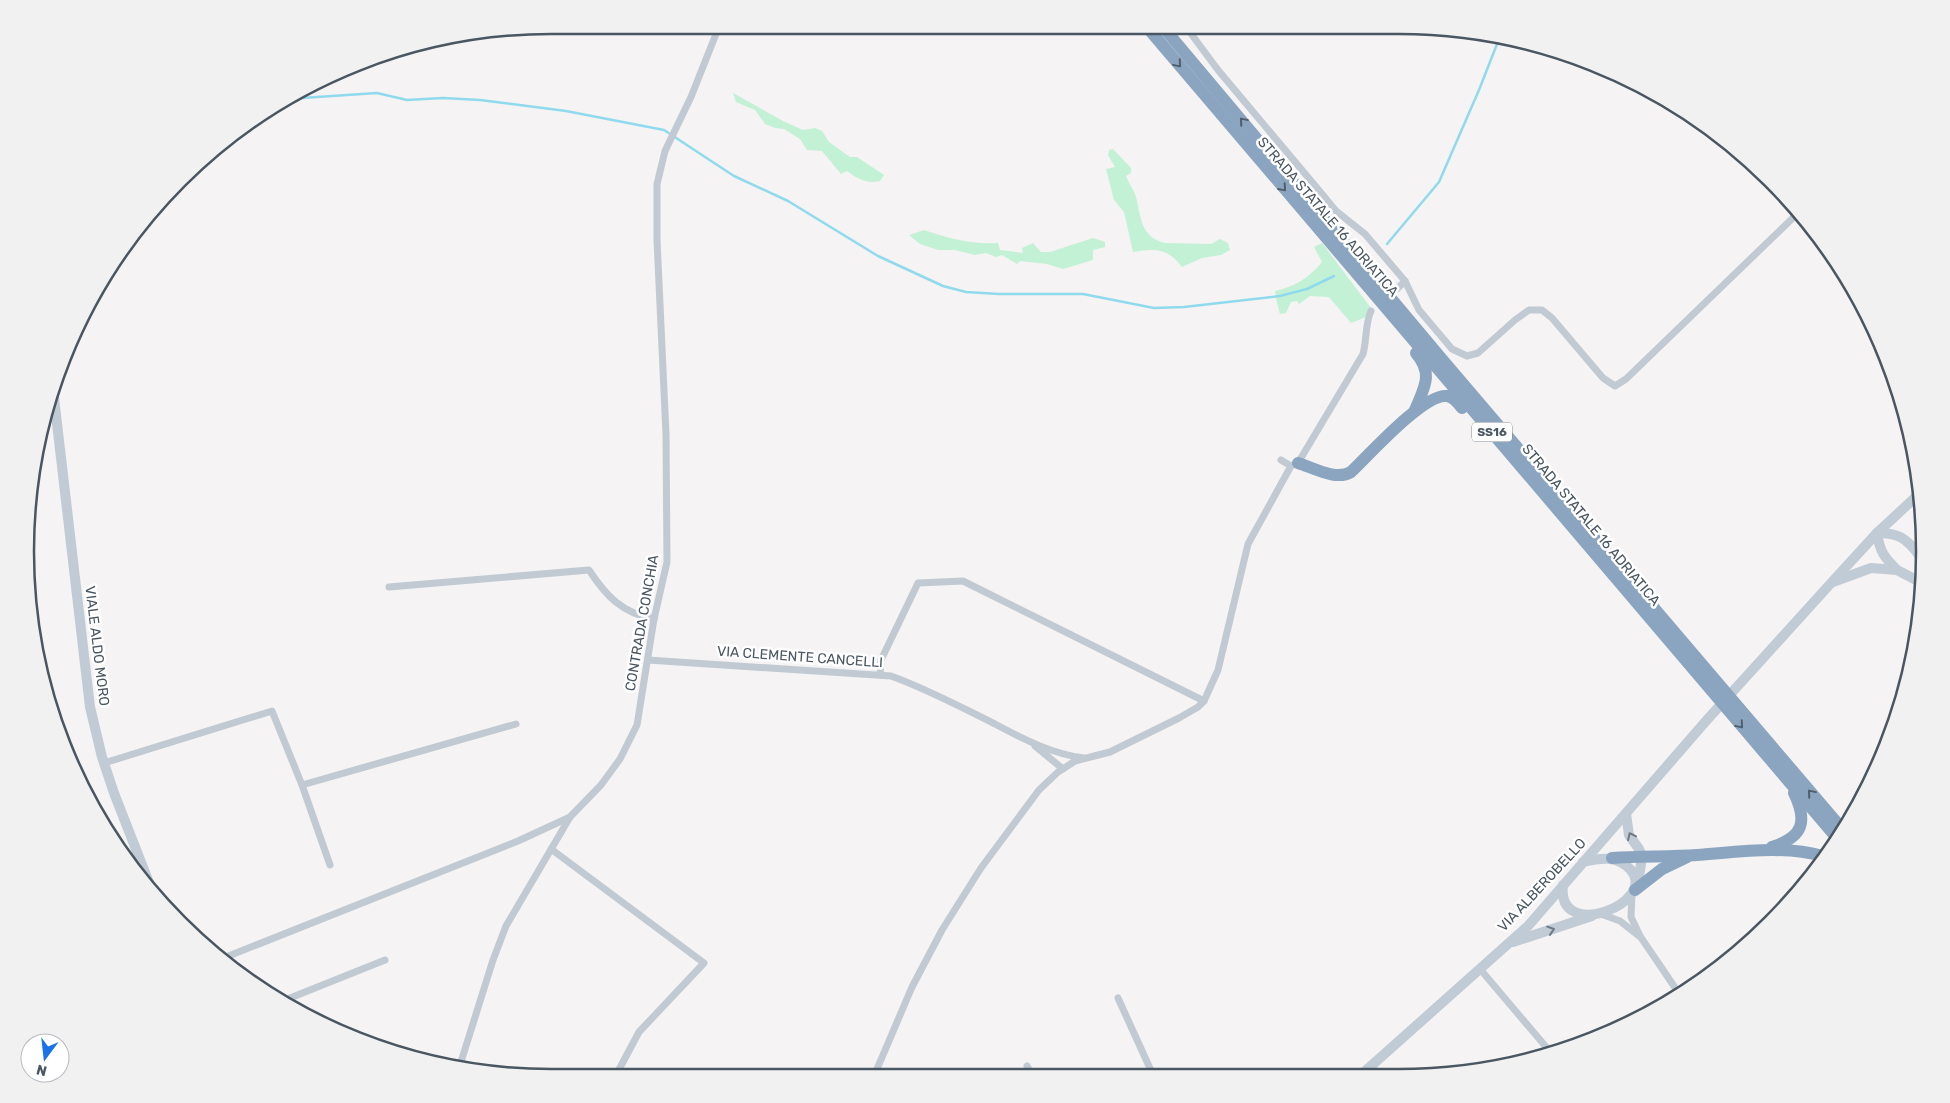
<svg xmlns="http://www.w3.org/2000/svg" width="1950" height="1103" viewBox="0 0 1950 1103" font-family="Rubik,sans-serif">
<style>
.green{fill:#c3f1d5}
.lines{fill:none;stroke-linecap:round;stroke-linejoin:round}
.stream{stroke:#90daee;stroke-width:2.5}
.street{stroke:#c1cad2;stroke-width:7}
.secondary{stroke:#c1cbd6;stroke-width:10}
.highway{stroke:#8ba5c1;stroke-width:12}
.oneway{stroke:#505e6b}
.oneway2{stroke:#6e7984}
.labels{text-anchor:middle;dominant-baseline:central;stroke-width:5;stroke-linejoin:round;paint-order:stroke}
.shield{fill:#fff;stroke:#808990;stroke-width:1}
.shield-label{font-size:12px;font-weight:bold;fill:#4a5661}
.street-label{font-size:14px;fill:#4a5661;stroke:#fff}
.rim{fill:none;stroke:#4a5661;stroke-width:2.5}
</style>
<rect width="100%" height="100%" fill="#f5f3f3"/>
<g class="green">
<path d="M733,93L785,122L803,130L815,128L822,131L829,142L850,157H857L884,175L880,181C866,184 858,179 847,171L841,174L822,151L807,150L800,139L784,129L775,128L765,124L755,110L736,102Z"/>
<path d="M1113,149L1131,168V173L1126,176C1129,184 1136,193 1137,201C1141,221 1143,238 1165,243L1211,244L1220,239L1228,243L1230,250L1221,255L1202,258L1182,267C1168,248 1155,248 1133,252L1124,212L1114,200L1106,169L1115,167L1108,155L1109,150Z"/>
<path d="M924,230C946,238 974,245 998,243L1000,250L1023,253L1022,248L1033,243L1041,252H1050L1093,238L1105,242V247L1093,250V260L1063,269L1047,264L1020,261L1017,264L1002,255L996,257L986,253L975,255L955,250H938L920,244L909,235Z"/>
<path d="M1322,243L1371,308L1366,317L1351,323L1329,297L1310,296L1299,304L1297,301L1291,302L1286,313L1280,314L1277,303L1275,291C1297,286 1308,278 1322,262L1314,247Z"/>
</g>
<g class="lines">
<g class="stream">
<polyline points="287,99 377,93 407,100 443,98 480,100 566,111 664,130 734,176 788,201 878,256 943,286 966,292 999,294 1083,294 1154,308 1184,307 1280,296 1307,289 1334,276"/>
<polyline points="1387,244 1439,182 1479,90 1499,39"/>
</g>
<g class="street">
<polyline points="1186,27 1218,70 1322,194 1336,211 1365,234 1405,281 1419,310 1452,349 1467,356 1478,353 1515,320 1529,310 1542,310 1552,318 1603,378 1615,386 1626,379 1799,212"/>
<polyline points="1397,289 1405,281"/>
<polyline points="1281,460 1291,466"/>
<path d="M389,587L589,570C606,596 622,613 654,619"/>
<path d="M648,660L891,676C927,689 961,707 995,724C1023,739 1052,754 1084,758"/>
<polyline points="880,675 881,660 918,583 963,581 1204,701"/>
<polyline points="1035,746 1063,769"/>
<polyline points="104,763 272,711 302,785 330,865"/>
<polyline points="302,785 516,724"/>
<polyline points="551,849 704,963 639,1032 615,1077"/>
<polyline points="1632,894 1631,917 1640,936 1680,995"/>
<polyline points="1601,914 1620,921 1639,936"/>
<polyline points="221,959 518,841 570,817"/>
<polyline points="1480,969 1552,1054"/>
<polyline points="1118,998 1153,1075"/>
<polyline points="280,1002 385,960"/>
<polyline points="460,1065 493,960 506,926 570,817 601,785 620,759 637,725 654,619 667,562 666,434 657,240 657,184 665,151 691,97 718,29"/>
<polyline points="1027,1066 1032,1075"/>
<path d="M874,1076L912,987L942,930L981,868L1039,790L1058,772L1075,761L1110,752L1179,718L1198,707L1204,701L1218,670L1248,544L1291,466L1298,463L1363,354C1367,339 1365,324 1371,311"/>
</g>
<g class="secondary">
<polyline points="53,389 90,707 102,757 114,793 155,898"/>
<polyline points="1922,564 1919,555 1924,527"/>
<path d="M1897,570C1884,557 1880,552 1877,533C1899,533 1906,538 1919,555"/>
<polyline points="1833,582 1871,568 1897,570 1922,583"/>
<polyline points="1626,814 1629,835 1639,849 1642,856 1640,871 1637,882"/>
<path d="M1563,885C1556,944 1661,902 1630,869C1616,855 1600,858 1583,862"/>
<polyline points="1513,942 1592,916"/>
<polyline points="1362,1074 1528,926 1706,721 1832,582 1877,533 1920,493"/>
</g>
<g class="highway">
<polyline points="1147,27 1837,838"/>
<polyline points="1163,27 1441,358 1843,830"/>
<path d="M1415,410C1424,388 1434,374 1416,353"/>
<path d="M1298,463C1314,468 1336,481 1351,472C1369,455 1424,393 1447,396C1454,397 1458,403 1462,408"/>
<path d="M1772,847C1803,837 1808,822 1794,793"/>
<path d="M1612,858C1641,856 1669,857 1697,855C1738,852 1783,845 1823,856"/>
<polyline points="1635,890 1662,869 1687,857"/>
</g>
</g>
<defs><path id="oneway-chevron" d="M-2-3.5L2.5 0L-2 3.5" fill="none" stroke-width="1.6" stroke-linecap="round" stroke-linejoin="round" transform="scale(1.25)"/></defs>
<g class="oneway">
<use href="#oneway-chevron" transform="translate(1178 64) rotate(50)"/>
<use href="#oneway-chevron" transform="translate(1243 121) rotate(-130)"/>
<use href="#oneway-chevron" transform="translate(1283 188) rotate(49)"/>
<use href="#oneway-chevron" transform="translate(1740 725) rotate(50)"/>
<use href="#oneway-chevron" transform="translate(1811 793) rotate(-130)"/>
</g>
<g class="oneway2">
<use href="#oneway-chevron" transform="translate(1631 836) rotate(-115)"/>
<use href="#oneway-chevron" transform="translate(1551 930) rotate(-18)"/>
</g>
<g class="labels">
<rect class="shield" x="1472" y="422.5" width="40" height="19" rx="4"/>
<g class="shield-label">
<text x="1492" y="432">SS16</text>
</g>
<g class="street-label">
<text transform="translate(1328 217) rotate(49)">STRADA STATALE 16 ADRIATICA</text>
<text transform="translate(1591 525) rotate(50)">STRADA STATALE 16 ADRIATICA</text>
<text transform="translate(642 623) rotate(-80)">CONTRADA CONCHIA</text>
<text transform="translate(97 646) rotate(83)">VIALE ALDO MORO</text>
<text transform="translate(800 657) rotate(4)">VIA CLEMENTE CANCELLI</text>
<text transform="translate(1542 885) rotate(-47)">VIA ALBEROBELLO</text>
</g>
</g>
<path d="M0 0H1950V1103H0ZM551 34H1399A517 517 0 0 1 1916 551V552A517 517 0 0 1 1399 1069H551A517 517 0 0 1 34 552V551A517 517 0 0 1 551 34Z" fill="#f1f1f2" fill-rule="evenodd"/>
<path class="rim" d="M551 34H1399A517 517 0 0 1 1916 551V552A517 517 0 0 1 1399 1069H551A517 517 0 0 1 34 552V551A517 517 0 0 1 551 34Z"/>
<g transform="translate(45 1058) rotate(195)"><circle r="24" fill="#ffffff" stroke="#b7bbc0"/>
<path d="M0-4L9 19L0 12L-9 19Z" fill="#1a73e8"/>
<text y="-8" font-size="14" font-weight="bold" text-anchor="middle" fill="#4a5661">N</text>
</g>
</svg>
